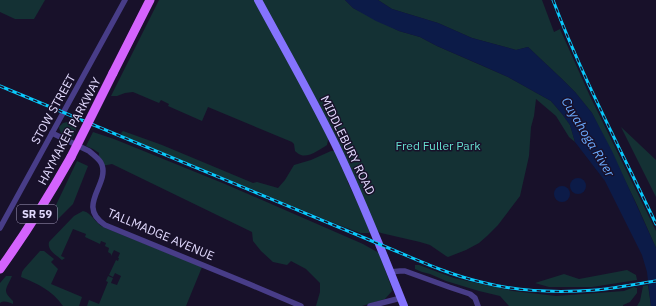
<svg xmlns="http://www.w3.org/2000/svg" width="656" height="306" viewBox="0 0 656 306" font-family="'IBM Plex Sans',sans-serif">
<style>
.green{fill:#143134}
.water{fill:#0c1b48}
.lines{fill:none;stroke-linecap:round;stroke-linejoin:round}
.street{stroke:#483d88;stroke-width:5.5}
.secondary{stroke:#8573fd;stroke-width:8}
.primary{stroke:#d463fd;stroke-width:9}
.rail-casing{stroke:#09c9fb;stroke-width:3}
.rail{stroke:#18112a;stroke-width:1.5;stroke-dasharray:4.5;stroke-linecap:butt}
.primary-bridge{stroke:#d463fd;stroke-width:9}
.labels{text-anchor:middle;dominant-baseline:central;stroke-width:3;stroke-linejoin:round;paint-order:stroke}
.shield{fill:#18112a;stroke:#a59ebe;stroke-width:1}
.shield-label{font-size:11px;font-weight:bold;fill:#e2dafe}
.street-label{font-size:12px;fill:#e2dafe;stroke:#18112a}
.park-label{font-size:12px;fill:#65dfce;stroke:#18112a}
.water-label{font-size:13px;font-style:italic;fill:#6aa9fd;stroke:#18112a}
</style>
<rect width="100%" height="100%" fill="#18112a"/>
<g class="green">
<polygon points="0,0 45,0 34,19 15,19 0,12"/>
<path d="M159,0H256L329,136L327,145C321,149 308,158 301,155C300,155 296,152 295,151L294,144L292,142L208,107L202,121L168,106L169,104L161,100L159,103L133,92L125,93L117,96H111Z"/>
<polygon points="261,0 345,0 353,8 399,31 420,37 437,46 508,77 551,101 563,115 570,125 575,142 569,137 556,116 536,99 534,116 531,127 529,156 520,196 498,225 487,236 479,243 466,250 448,257 446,256 430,245 420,242 381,233 377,231"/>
<polygon points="378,0 542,0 554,32 560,29 589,94 656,231 656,248 637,205 592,113 575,92 563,80 528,47 516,50 472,38 438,23 392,9"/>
<path d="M67,122L77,127L72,139C65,136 60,135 59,127L63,123Z"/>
<polygon points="621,127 656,160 656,197"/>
<polygon points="123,131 162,145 253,183 257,182 278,188 285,180 294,165 311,160 331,151 335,151 342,166 341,167 345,171 348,183 363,214 370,233 360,233 326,220 123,136 121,133"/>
<polygon points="93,132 114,139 225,184 363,244 379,253 391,286 392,291 385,299 362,306 316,306 320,292 320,283 306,269 291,261 287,265 273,262 261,251 253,241 252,232 112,164 102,166 99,160 99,153 93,149 86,146"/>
<polygon points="77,161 88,166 73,204 56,221 53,219 56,205"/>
<path d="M83,211C92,213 95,223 103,227L202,267L186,306H87L89,300L99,304L108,282L106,281L108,276L113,278L111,283L117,285L121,276L115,273L113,277L109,275L116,260L118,261L119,258H118L120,253L114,250L111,256V254L108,252L109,248L105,246L106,243L101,241L100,244L85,237L86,234L73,229L61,256L65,258L62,260C56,255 47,250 49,242L74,216Z"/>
<path d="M40,251H44L54,259L51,262L58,269L51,284L82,297L79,306H63C52,290 38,284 21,277L22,272L24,269Z"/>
<polygon points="415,265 419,265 454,278 513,291 556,296 624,291 634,287 637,288 637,293 630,302 623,305 623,306 509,306 500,296 479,291 446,281 430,274 422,272 415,269"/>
<polygon points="627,270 636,275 637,280 592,287 549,287 535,283 564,274 579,279"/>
<path d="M6,276H12C6,290 2,290 13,301V304C8,302 4,300 0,303V283Z"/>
<polygon points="648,285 651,306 637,306 640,301 643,286"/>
</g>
<g class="water">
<polygon points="345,0 378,0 392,9 438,23 472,38 516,50 528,47 563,80 575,92 592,113 612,151 656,248 656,306 651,306 647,272 642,255 605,181 575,142 570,125 563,115 551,101 508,77 481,65 437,46 420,37 399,31 376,21 353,8"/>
<circle cx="578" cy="186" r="8"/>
<circle cx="562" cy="194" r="8"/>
</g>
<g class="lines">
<g class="street">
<path d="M52,133L89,151C93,155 100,159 102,165C109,185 76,206 105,225L249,284L301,306"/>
<polyline points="0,228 125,0"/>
<polyline points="390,272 400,271 405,271 449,287 470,294 475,298 478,306"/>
<polyline points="370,306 401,298"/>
</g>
<path class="secondary" d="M258,0C284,48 311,95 335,144C361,197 382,251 404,306"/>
<g class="primary">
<polyline points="113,73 150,0"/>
<path d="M0,269C26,233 49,196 71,157"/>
</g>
<defs>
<g id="rail">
<path d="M553,0C582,77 621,150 656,224"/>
<path d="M0,86L379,244C413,258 446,274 481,282C519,292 558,293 596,290C616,288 636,284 656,281"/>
</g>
</defs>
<use href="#rail" class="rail-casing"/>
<use href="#rail" class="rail"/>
<polyline class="primary-bridge" points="71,157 113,73"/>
</g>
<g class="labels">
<rect class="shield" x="17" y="205" width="40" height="18" rx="3"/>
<g class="shield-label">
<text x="37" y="214">SR 59</text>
</g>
<g class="street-label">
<text transform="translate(53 109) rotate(-61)">STOW STREET</text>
<text transform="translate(69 131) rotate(-62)">HAYMAKER PARKWAY</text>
<text transform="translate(348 145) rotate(64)">MIDDLEBURY ROAD</text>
<text transform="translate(161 234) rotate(23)">TALLMADGE AVENUE</text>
</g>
<g class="park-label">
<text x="438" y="145">Fred Fuller Park</text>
</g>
<g class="water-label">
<text transform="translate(588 137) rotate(59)">Cuyahoga River</text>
</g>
</g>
</svg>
